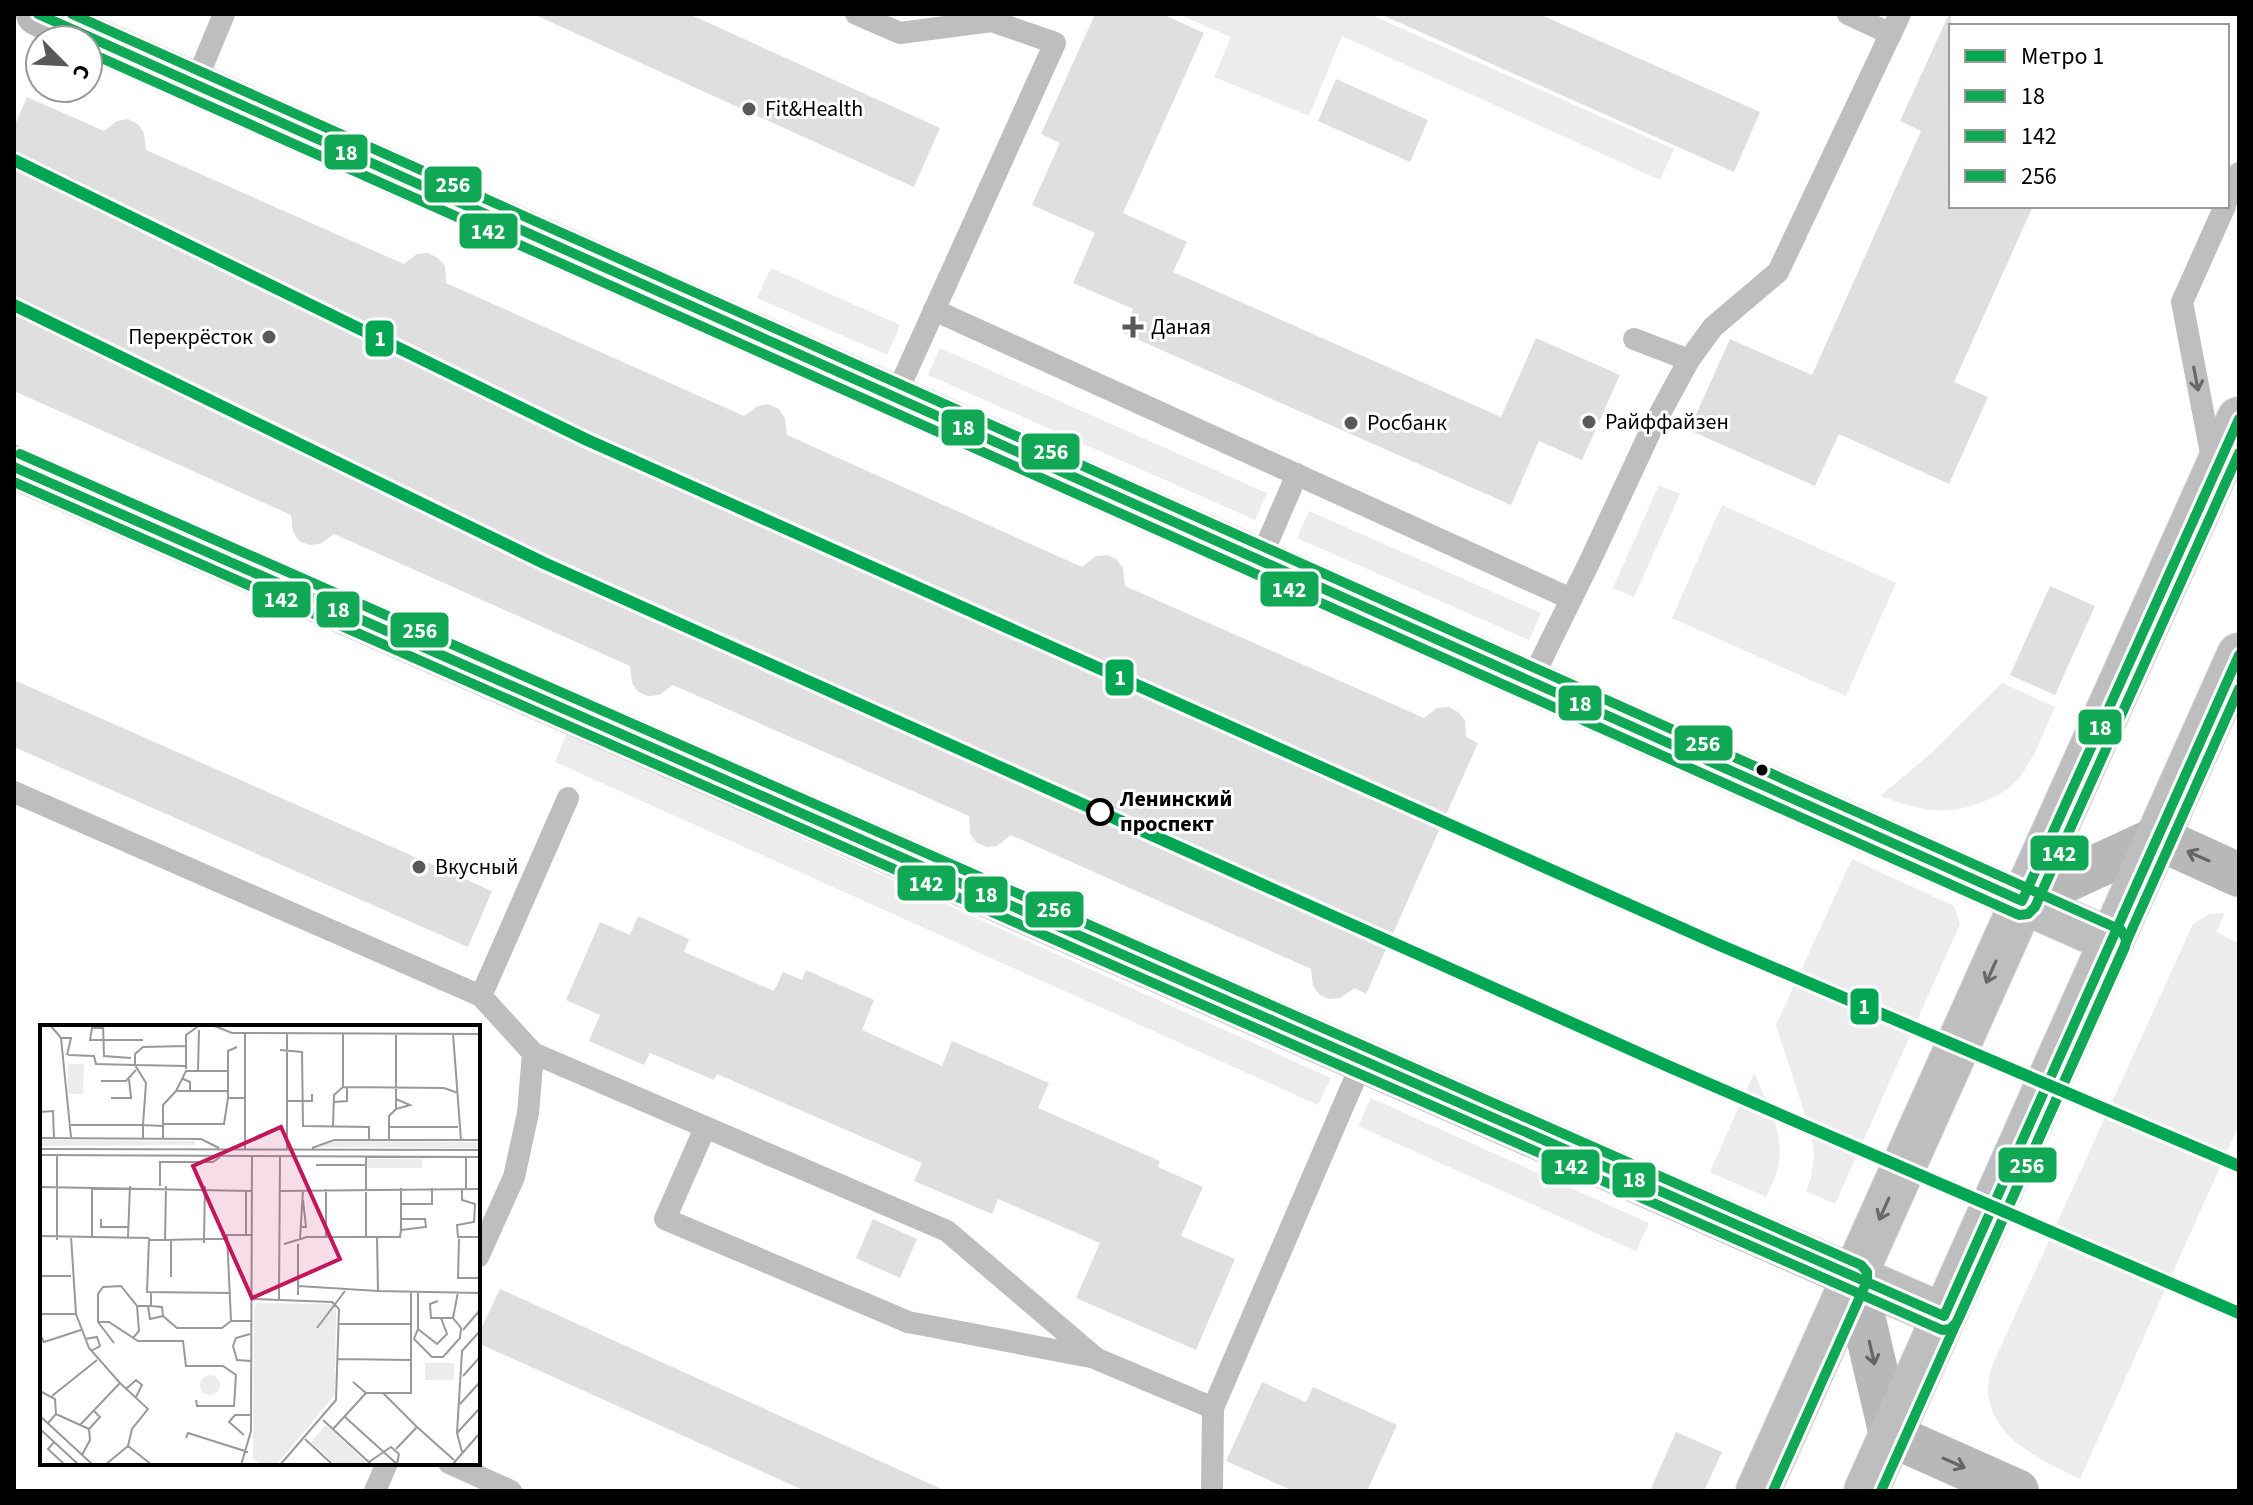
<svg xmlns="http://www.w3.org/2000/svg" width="2253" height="1505" viewBox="0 0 2253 1505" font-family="'Source Sans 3',sans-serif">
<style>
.green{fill:#ececec}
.building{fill:#dfdfdf}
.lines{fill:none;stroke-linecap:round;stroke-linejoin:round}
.primary-casing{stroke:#dbdbdb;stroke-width:46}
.lane{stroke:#bebebe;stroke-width:22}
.secondary{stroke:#b8b8b8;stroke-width:44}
.primary{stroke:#bebebe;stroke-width:44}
.bus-1-casing{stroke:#fff;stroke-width:16}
.bus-2-casing{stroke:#fff;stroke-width:16}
.bus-3-casing{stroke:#fff;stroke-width:16}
.bus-1{stroke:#10a855;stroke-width:10}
.bus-2{stroke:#10a855;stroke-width:10}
.bus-3{stroke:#10a855;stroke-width:10}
.metro-1-casing{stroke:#fff;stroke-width:18}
.metro-1{stroke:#00a651;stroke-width:12}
.oneway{stroke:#686868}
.oneway2{stroke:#656565}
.poi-dot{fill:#595959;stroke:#fff;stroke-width:3}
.bus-dot{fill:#000;stroke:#fff;stroke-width:3}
.stop-dot{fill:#fff;stroke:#000;stroke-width:4}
.labels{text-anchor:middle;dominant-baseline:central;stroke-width:6;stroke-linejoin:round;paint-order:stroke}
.poi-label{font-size:22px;fill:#000;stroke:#fff;text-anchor:start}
.stop-label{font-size:22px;font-weight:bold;fill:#000;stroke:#fff;text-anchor:start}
.inset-road{fill:none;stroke:#999;stroke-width:2}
.view{fill:#c2185b;fill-opacity:0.15;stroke:#c2185b;stroke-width:4}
.inset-edge{fill:none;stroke:#000;stroke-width:4}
.line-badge{stroke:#fff;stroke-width:3}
.badge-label{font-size:22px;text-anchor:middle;font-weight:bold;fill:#fff}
</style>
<rect width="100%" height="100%" fill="#fff"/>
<g class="green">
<polygon points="1178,14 1369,14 1674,149 1660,180 1342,36 1309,116 1214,77 1231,37"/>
<polygon points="771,268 900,325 887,355 757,298"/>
<polygon points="940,348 1267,493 1255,520 928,375"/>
<polygon points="1659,485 1680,494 1634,597 1613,588"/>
<polygon points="1722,505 1896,583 1846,696 1672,618"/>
<polygon points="1309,511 1541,613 1529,640 1297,538"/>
<path d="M2002,683L2055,707C2044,731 2035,758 2018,779C2009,790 1995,797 1982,802C1943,818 1918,809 1880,796L1927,757Z"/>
<polygon points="567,733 1331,1078 1318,1105 555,762"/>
<polygon points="1852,859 1954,906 1960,924 1835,1204 1806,1191 1811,1178 1814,1156 1811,1133 1776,1025"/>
<path d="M2225,913L2216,932L2239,943V1125L2080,1479C2043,1460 1993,1441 1988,1393C1987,1385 1990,1376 1991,1368L2193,924L2209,914Z"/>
<path d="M1754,1073C1766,1100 1784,1131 1779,1162C1777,1174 1771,1186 1766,1197L1710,1172Z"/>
<polygon points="1371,1098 1649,1223 1636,1251 1358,1126"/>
</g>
<g class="building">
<polygon points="533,14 689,14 940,128 914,187"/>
<polygon points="1095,14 1162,14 1204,33 1123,213 1187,242 1173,272 1501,417 1536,338 1620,375 1582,460 1539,441 1511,505 1123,333 1133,309 1073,283 1095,233 1032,205 1060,143 1041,134"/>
<polygon points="1380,14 1539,14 1760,112 1734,172"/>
<polygon points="1949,14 1951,14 1951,206 2033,206 1954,382 1988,397 1949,484 1839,434 1815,486 1689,430 1730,339 1812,375 1921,131 1900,121"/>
<polygon points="1336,79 1428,120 1410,162 1318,121"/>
<polygon points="27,97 104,131 117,121 128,119 138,124 144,133 146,150 404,264 417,254 428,253 438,258 445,266 446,283 744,416 758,406 768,404 779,409 785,418 787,435 1082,567 1096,556 1107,555 1116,559 1123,568 1125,586 1424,718 1437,708 1449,707 1458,712 1465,720 1466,737 1478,743 1366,994 1355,988 1340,998 1329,999 1320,995 1313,986 1311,969 1011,835 997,846 987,847 977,843 970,834 969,816 673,685 659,695 648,696 638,692 632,683 630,666 334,534 320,544 309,545 299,541 293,532 291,515 14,391 14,127"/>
<polygon points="2050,586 2095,606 2055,695 2010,675"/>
<polygon points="14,680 492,891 468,947 14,747"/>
<polygon points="638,916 689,939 684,952 774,991 783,972 802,980 806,970 874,1000 862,1030 942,1066 952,1041 1049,1083 1038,1108 1160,1161 1158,1167 1203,1187 1181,1236 1235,1259 1196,1350 1076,1298 1100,1243 998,1199 992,1214 914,1181 922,1163 717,1074 714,1080 650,1053 644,1065 589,1041 600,1015 566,1000 600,922 630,935"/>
<polygon points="873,1219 917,1239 900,1278 856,1258"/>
<polygon points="500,1289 946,1491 805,1491 602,1399 478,1343 478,1335"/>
<polygon points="1262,1382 1306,1402 1313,1387 1397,1425 1367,1491 1293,1491 1226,1461"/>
<polygon points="1676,1432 1722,1452 1704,1491 1650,1491"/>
</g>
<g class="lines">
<defs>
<g id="primary">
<polyline points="2022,901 2112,941"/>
<polyline points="1854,1277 1944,1316"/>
<polyline points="1758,1491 2239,419"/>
<polyline points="1866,1491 2239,655"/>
</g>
</defs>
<use href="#primary" class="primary-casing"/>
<g class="lane">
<polyline points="856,14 900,33 992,21 1055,43 895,397"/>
<polyline points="1848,14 1891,34"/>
<polyline points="195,84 224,14"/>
<polyline points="2227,200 2239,173"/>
<polyline points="934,310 1571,599"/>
<polyline points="1634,339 1689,360"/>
<polyline points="2213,464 2182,302 2225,206"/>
<polyline points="1260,560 1297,474"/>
<polyline points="1531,681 1590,561 1652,428 1689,360 1713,327 1778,272 1900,14"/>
<polyline points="14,792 481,996"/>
<polyline points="533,1053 947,1231 1097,1359 1213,1408"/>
<polyline points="705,1128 665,1219 908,1322 1096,1358"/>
<polyline points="478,1257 514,1177 528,1113 533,1053 481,996 568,798"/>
<polyline points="449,1463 511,1491"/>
<polyline points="375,1491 387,1463"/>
<polyline points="1212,1491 1213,1408 1363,1060"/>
</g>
<g class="secondary">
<polyline points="38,14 2022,901 2158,838 2239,875"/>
<polyline points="14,467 1854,1277 1891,1435 2017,1491"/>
</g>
<use href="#primary" class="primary"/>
<defs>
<g id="bus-1">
<polyline points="38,14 2022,901 2239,419"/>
<polyline points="14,467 1944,1316 2239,655"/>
</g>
<g id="bus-2">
<polyline points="88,52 2019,915 2028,914 2035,907 2239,453"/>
<polyline points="14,482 1942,1330 1950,1329 1957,1322 2239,689"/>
</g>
<g id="bus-3">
<polyline points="72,14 2121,930 2126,939 2125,947 1881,1491"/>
<polyline points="20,454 1861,1265 1867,1272 1867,1281 1773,1491"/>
</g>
</defs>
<use href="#bus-1" class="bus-1-casing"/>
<use href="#bus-2" class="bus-2-casing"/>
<use href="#bus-3" class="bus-3-casing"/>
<use href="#bus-1" class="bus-1"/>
<use href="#bus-2" class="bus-2"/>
<use href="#bus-3" class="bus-3"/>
<defs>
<g id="metro-1">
<polyline points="14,160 585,439 1715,943 2239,1166"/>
<polyline points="14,305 544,563 1670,1067 2239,1313"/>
</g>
</defs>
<use href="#metro-1" class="metro-1-casing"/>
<use href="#metro-1" class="metro-1"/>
</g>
<defs><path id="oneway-shaft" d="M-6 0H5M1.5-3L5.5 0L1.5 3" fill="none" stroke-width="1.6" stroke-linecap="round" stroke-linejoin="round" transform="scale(2)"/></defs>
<g class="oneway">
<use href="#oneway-shaft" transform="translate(2196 379) rotate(79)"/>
<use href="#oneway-shaft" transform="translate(1991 972) rotate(114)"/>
<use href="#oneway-shaft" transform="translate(1884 1209) rotate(114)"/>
</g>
<g class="oneway2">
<use href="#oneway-shaft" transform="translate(2198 856) rotate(-156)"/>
<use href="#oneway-shaft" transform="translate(1872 1353) rotate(77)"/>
<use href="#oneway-shaft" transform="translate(1954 1463) rotate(24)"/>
</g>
<g class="poi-dot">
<circle cx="749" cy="109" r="8"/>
<path d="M1129 315h8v8h8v8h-8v8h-8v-8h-8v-8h8z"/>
<circle cx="269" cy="337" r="8"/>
<circle cx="1589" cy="422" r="8"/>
<circle cx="1351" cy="423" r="8"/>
<circle cx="419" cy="867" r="8"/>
</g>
<circle class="bus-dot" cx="1762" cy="770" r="7"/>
<circle class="stop-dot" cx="1100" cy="812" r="12"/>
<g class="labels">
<g class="poi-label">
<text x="765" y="109">Fit&amp;Health</text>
<text x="1151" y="327">Даная</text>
<text x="253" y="337" text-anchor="end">Перекрёсток</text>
<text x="1605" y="422">Райффайзен</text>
<text x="1367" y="423">Росбанк</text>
<text x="435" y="867">Вкусный</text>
</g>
<g class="stop-label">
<text x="1120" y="799">Ленинский<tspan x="1120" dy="25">проспект</tspan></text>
</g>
</g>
<g transform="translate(40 1025)">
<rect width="440" height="440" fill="#fff"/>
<path d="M28,39H44L43,69H28ZM0,115L155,116V120L0,121ZM293,116L440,117V123L279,122ZM327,134H382V143H327ZM218,278L295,279L296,283L295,370L236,440H221L213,433L214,282ZM385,338H414V355H385ZM160 360a10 10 0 1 1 20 0a10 10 0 1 1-20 0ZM286,400L329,440H296L271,417Z" fill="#ececec"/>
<path class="inset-road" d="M10,0L21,13H31L27,30M63,0L64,31L91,33M172,0L192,8L440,9M63,3H52L50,15H103M205,8V125M303,8V62M413,9L421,115M21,13L31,112M146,21L103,22L95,29V40L146,41M240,25L262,27L263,101L329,102V115M28,30L54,31L56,39L95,40L106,58L103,100H31M146,44V10L160,0M158,46L159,5M143,54L150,57V66H136L146,46H188M61,56H86L96,45M150,66H188M71,73H91L89,54M188,73V26L197,22M247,76H272V69M294,77L307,76V62M356,84L370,80L356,74M0,87L13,86L14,113M123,99H184L188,73H205M293,101L294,70L303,62L404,63L418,68M349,102H418M0,113L161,114L179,123M103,114V100L123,101M123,114V80L136,66M349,115V91L356,84V9M272,123L294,115H440M0,124L440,125M247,124V8M0,130L440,132M17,130V215M120,137H173L180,132M276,140H326M120,161V136M165,161L164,214H187M0,162L212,166M361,163V205M422,164V175L435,179L434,197L417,200L418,212H440M426,164V132M239,166L440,164M361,179H392V163M61,194V202H88M260,202H266L263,175M206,210V165M0,211L109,213M52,211V162M88,212L90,161M286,212V164M326,212V131M109,213L107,267L191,268M260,214L263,165M419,214L418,253H440M110,215H125L126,161M125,215L164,214V218M244,219L267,212H360L361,205L386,202L385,194H361M258,219V270M0,251H31M131,252V215M258,261L338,266L337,213M338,266L440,268M378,266V304L397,319L407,309L401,293M212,274L292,277L299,284L296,375L240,440M239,275L240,130M398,276L390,279L391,293H413L418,267M98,281H111V268M108,281L110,294L123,291M111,281L122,282L123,291L137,303H182L191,296H211M0,289H36L31,211M36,289L49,323L80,358L40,400M191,296L187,210H212M58,297H69L98,316H143L146,341H183L196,350L194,381H157L156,375M298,299H371M277,303L305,266M378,304L374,314L392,332H403L420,313L421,303L413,293M423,305L440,285M210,309L196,313L193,321L197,335L211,336M0,310L4,317L41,305M45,314L57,312L60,321L51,326M74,318L58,297V269L63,262L81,261L97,281L99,306L93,313M297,334L371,335M423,351L440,332M313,357L326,368H371V266M86,364L96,355L102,360L96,372M0,366L15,374L16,389M343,368L377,402L356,424M12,371L57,335M420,379L440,357M0,391L53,440M305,392L358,440M283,395L332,440M8,398L16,389L49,404L50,415L42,430M377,402L414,435M0,404L39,440M49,404L60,392L54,386M293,404L326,368M417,408L440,383M204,410L189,397L195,390H211M146,413L148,408L208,427M265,414L293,440M14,417L8,424L25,440M88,421L112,440M422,427L417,408L422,326L440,306M329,437L351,422L359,429L357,439M65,440L88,421L92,404L108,384L80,358M201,440L211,406L212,131M412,440L440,408"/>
<path class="view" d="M241,102L300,234L212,273L153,141Z"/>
<rect width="440" height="440" class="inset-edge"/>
</g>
<g class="line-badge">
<rect x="323" y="133" width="46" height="38" rx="8" fill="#10a855"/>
<rect x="423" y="165" width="60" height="39" rx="8" fill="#10a855"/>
<rect x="458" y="212" width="61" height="38" rx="8" fill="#10a855"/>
<rect x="364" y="319" width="31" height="39" rx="8" fill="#00a651"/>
<rect x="940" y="408" width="46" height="39" rx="8" fill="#10a855"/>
<rect x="1020" y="432" width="61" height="39" rx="8" fill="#10a855"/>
<rect x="1259" y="570" width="61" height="38" rx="8" fill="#10a855"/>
<rect x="251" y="580" width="61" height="39" rx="8" fill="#10a855"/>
<rect x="315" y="590" width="46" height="39" rx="8" fill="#10a855"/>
<rect x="389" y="611" width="61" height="38" rx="8" fill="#10a855"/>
<rect x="1104" y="658" width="31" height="39" rx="8" fill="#00a651"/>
<rect x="1557" y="684" width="46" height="38" rx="8" fill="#10a855"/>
<rect x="2077" y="708" width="46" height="38" rx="8" fill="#10a855"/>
<rect x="1673" y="724" width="61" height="38" rx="8" fill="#10a855"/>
<rect x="2029" y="834" width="61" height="38" rx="8" fill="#10a855"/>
<rect x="896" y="864" width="61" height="38" rx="8" fill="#10a855"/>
<rect x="963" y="875" width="46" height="39" rx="8" fill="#10a855"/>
<rect x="1024" y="890" width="61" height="39" rx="8" fill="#10a855"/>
<rect x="1849" y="987" width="31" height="39" rx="8" fill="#00a651"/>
<rect x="1997" y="1146" width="61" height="38" rx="8" fill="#10a855"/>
<rect x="1540" y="1148" width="61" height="38" rx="8" fill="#10a855"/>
<rect x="1611" y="1161" width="46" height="38" rx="8" fill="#10a855"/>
</g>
<g class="badge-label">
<text x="346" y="160">18</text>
<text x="453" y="192">256</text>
<text x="488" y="239">142</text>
<text x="380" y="346">1</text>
<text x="963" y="435">18</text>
<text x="1051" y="459">256</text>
<text x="1289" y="597">142</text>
<text x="281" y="607">142</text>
<text x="338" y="617">18</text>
<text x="420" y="638">256</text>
<text x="1120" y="685">1</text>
<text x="1580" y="711">18</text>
<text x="2100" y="735">18</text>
<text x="1703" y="751">256</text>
<text x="2059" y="861">142</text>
<text x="926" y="891">142</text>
<text x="986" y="902">18</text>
<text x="1054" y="917">256</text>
<text x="1864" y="1014">1</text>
<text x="2027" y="1173">256</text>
<text x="1571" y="1174">142</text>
<text x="1634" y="1187">18</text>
</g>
<rect width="2253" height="1505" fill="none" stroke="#000000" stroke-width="32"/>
<rect x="1949" y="24" width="280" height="184" fill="#ffffff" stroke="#999999" stroke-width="2"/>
<rect x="1965" y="50" width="40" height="12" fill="#00a651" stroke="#999999" stroke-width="2"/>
<text x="2021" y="64" font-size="24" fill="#000000">Метро 1</text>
<rect x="1965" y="90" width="40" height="12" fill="#10a855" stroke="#999999" stroke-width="2"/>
<text x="2021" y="104" font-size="24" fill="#000000">18</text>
<rect x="1965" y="130" width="40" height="12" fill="#10a855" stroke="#999999" stroke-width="2"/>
<text x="2021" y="144" font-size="24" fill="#000000">142</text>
<rect x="1965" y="170" width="40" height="12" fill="#10a855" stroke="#999999" stroke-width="2"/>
<text x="2021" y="184" font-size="24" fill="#000000">256</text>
<g transform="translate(64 64) rotate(114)"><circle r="38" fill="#ffffff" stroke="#999999" stroke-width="2"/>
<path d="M0-6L14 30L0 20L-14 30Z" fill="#595959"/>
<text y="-12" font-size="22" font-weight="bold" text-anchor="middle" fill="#000000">С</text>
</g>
</svg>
